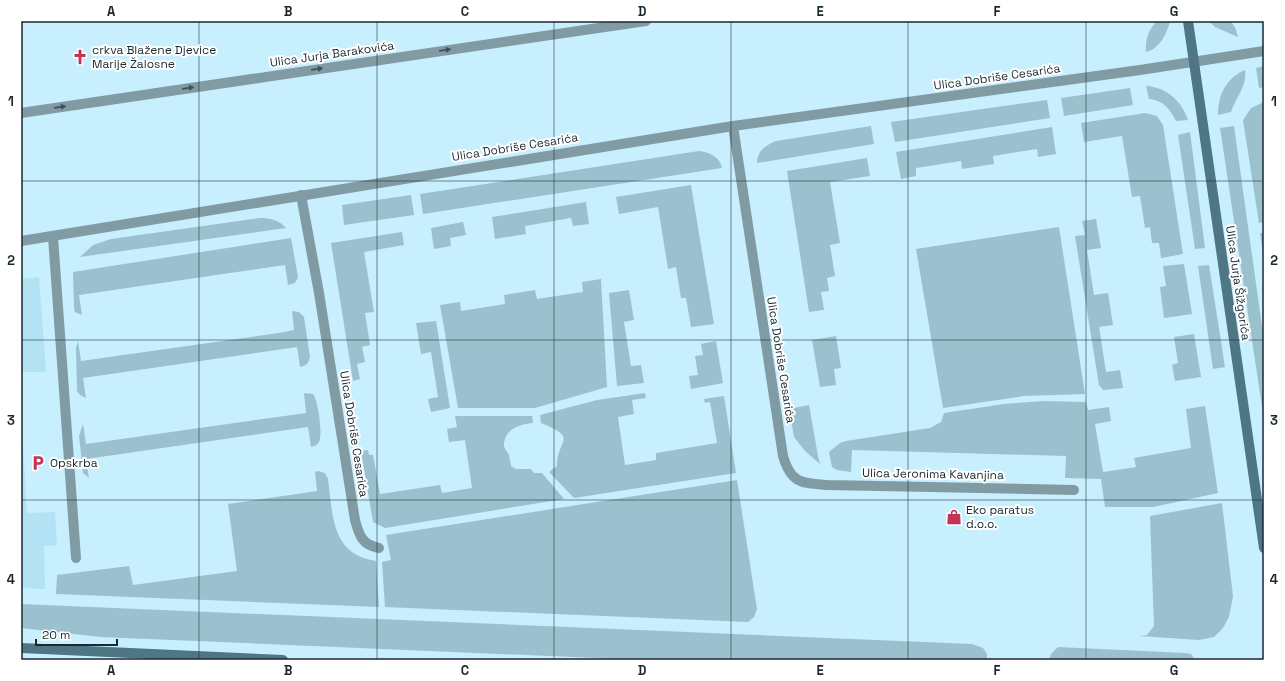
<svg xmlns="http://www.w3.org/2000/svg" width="1285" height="681" viewBox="0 0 1285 681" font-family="'Space Grotesk',sans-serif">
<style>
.built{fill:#b3e2f4}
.green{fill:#9bc1ce}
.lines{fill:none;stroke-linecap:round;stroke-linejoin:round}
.lane{stroke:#819ba5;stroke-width:10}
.street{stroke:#819ba5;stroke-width:10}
.secondary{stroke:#4e7684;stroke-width:10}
.oneway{fill:#3e5158}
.grid{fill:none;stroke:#1a292f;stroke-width:1;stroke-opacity:0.55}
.labels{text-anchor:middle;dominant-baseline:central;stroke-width:4;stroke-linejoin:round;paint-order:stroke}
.poi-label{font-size:12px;fill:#1a292f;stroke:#fff;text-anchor:start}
.street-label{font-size:12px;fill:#1a292f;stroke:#fff}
.neatline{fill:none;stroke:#1a292f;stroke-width:1.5}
.grid-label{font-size:13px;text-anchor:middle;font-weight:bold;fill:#1a292f}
</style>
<rect width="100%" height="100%" fill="#c7effd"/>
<g class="built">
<polygon points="39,277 46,372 21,372 21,279"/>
<polygon points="21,414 27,513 55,512 57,545 44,546 45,589 21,588"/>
</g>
<g class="green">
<path d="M1157,21H1170C1167,34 1159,49 1146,52C1145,40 1148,30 1157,21Z"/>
<path d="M1209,21C1227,21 1234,17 1238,37L1215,27Z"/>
<polygon points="1264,66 1264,87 1259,88 1256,68"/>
<path d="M1245,70C1247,87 1236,97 1231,112L1218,115C1218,95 1226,78 1245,70Z"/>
<path d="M1146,86C1166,87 1182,101 1188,120L1176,121C1170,109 1163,100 1149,99Z"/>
<polygon points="1130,88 1133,105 1064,116 1061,98"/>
<polygon points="1047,100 1050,118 895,142 891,122"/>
<polygon points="1264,102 1264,222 1259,223 1243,120 1251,108"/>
<polygon points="1145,113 1157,116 1163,125 1183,254 1161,258 1159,243 1152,243 1150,227 1145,228 1140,196 1132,197 1122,136 1084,142 1081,123"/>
<path d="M871,126L874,144L757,163C757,151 766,145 776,141Z"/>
<polygon points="1234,126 1264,341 1264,420 1220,128"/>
<polygon points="1052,127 1056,154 1038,157 1037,149 993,156 994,164 962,169 961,161 916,168 916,176 901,179 896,152"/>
<polygon points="1190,132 1205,248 1195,249 1178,135"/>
<path d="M699,151C709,152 720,157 722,168L423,214L420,194Z"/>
<polygon points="867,158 870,176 830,182 840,243 830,245 835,276 827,278 829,291 821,292 824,310 809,312 787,171"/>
<polygon points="691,185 714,324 691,327 686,298 681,298 676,267 668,269 658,207 619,214 616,197"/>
<polygon points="411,195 414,215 344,225 342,205"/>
<polygon points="586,202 589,224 573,226 571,218 525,226 526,234 495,239 492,217"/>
<path d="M260,218C270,218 279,220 286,228L80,257L93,245L111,239Z"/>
<polygon points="1096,219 1101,248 1087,250 1094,295 1108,293 1113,325 1099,327 1106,372 1120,370 1123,388 1103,390 1099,385 1075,236 1085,235 1082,221"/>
<polygon points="463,222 466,235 450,238 451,246 434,249 431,228"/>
<polygon points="1059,227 1085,394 1024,396 943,408 916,249"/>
<polygon points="402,232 404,245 364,252 374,312 365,313 370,345 362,347 365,362 357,364 360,379 353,381 331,243"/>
<polygon points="1260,233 1264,233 1264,262"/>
<polygon points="291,238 298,277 295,283 288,285 285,265 79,295 82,315 75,312 74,308 73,272"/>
<polygon points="1184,264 1192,314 1164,318 1160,287 1166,286 1163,266"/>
<polygon points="1209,265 1225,367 1213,369 1198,266"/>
<polygon points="601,279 607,387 535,408 458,408 440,305 460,302 461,311 505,304 504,295 535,290 537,299 583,292 582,282"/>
<polygon points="629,290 634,320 624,322 631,366 641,365 644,383 617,386 609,293"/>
<path d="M292,311L299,312L304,317L310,357C309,363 306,366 300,367L297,347L83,378L86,398L80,395L77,391L76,348L78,341L81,361L279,333L294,330Z"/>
<polygon points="436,321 450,408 431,412 428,399 438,397 431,352 421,354 416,323"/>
<polygon points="1194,334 1201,377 1175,381 1172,365 1178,363 1174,337"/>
<polygon points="836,336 841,368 834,369 836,385 820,387 812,340"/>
<polygon points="716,341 723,383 691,389 689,376 698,375 695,356 703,355 701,344"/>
<path d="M304,393L313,394C318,400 323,434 319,442C317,445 315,446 311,447L308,427L86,459L89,478L83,473L79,436L83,424L86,444L306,413Z"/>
<path d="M645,393L646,398L632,400L634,414L618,417L625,465L656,460V453L717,443L710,402L705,403L704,399L724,396L736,473L574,498L549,472L557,466C557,439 580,439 541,423L540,415L597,400Z"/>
<polygon points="1045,401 1086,402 1088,410 1109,407 1111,421 1095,424 1103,472 1136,467 1134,458 1191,448 1186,409 1205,406 1218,493 1153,507 1105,507 1101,479 1065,478 1066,456 852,450 851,472 837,470 832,467 829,452 840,443 846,441 930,428 941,422 944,413 1004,404"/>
<polygon points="809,405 818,456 820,464 805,451 794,437 789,409"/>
<path d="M455,416H532L533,423C519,424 503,430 504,447L509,455L511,466L516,469H531L534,473H542L564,499L385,528L373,522L361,451L368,450L369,455H373L380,494L440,485L442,493L472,488L465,440L449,442L447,429L457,427Z"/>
<path d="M318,471L325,473L328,479C333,516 331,554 376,561L379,607L56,594L57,575L129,566L133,585L237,571L228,504L317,491L315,472Z"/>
<polygon points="737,480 757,609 754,617 748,622 385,607 382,562 391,560 386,535"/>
<polygon points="1222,503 1233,596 1229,617 1223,628 1214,637 1199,640 1139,636 1147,635 1154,626 1150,516"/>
<polygon points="21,604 972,644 983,648 987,654 987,660 642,660 100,637 21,628"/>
<polygon points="1058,647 1185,653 1191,654 1195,660 1049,660 1051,654"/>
</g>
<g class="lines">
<polyline class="lane" points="53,237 76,558"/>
<g class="street">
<polyline points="21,113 646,21"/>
<path d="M733,126L783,456C791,484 802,483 828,485L1074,490"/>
<path d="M301,195L319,293L355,520C359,535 362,545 379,548"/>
<polyline points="21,241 733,126 1140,70 1264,51"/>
</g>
<g class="secondary">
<polyline points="1188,21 1264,548"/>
<polyline points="21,648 283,660"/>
</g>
</g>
<defs><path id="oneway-solid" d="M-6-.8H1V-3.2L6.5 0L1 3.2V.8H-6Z"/></defs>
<g class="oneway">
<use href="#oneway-solid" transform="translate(445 50) rotate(-8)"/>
<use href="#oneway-solid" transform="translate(317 69) rotate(-8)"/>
<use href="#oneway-solid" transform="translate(188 88) rotate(-8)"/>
<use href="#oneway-solid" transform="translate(60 107) rotate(-8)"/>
</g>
<path class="grid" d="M199,21V660M377,21V660M554,21V660M731,21V660M908,21V660M1086,21V660M21,181H1264M21,340H1264M21,500H1264"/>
<defs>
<symbol id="church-bare" viewBox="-9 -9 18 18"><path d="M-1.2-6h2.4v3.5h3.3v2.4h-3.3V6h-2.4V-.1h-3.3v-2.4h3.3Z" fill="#c33354" stroke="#fff" stroke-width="2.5" paint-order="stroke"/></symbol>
<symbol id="parking-bare" viewBox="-9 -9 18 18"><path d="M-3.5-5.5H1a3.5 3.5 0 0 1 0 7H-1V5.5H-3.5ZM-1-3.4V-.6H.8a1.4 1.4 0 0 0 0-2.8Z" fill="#c33354" stroke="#fff" stroke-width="2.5" paint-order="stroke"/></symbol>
<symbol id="shop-bare" viewBox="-9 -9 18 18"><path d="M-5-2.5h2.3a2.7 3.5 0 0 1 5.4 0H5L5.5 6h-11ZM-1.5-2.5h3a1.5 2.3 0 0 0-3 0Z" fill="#c33354" stroke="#fff" stroke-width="2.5" paint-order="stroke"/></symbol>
</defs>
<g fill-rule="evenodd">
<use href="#church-bare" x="69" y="46" width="22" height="22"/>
<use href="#parking-bare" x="27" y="452" width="22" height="22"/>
<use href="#shop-bare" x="943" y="506" width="22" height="22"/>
</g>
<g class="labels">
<g class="poi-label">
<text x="92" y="50">crkva Blažene Djevice<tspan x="92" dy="14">Marije Žalosne</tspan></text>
<text x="50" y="463">Opskrba</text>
<text x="966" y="510">Eko paratus<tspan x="966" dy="14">d.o.o.</tspan></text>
</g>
<g class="street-label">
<text transform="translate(332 54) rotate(-8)">Ulica Jurja Barakovića</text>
<text transform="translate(997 77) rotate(-8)">Ulica Dobriše Cesarića</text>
<text transform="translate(515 147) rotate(-9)">Ulica Dobriše Cesarića</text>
<text transform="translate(1238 283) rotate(82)">Ulica Jurja Šižgorića</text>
<text transform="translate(781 360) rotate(81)">Ulica Dobriše Cesarića</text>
<text transform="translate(354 434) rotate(81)">Ulica Dobriše Cesarića</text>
<text transform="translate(933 474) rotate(1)">Ulica Jeronima Kavanjina</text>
</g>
</g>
<rect width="1285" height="681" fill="none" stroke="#ffffff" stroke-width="44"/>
<path d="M36 639v6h81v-6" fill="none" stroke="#1a292f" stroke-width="2"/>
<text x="42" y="639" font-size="12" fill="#1a292f" stroke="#ffffff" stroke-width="3" paint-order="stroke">20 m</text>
<rect x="22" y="22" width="1241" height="637" class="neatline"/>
<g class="grid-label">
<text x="111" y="16">A</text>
<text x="288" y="16">B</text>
<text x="465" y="16">C</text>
<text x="642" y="16">D</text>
<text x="820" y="16">E</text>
<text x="997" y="16">F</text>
<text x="1174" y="16">G</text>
<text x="11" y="106">1</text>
<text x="1274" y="106">1</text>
<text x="11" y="265">2</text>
<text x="1274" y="265">2</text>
<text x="11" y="425">3</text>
<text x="1274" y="425">3</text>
<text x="11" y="584">4</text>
<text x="1274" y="584">4</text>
<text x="111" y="675">A</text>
<text x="288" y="675">B</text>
<text x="465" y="675">C</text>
<text x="642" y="675">D</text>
<text x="820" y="675">E</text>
<text x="997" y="675">F</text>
<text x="1174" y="675">G</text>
</g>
</svg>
